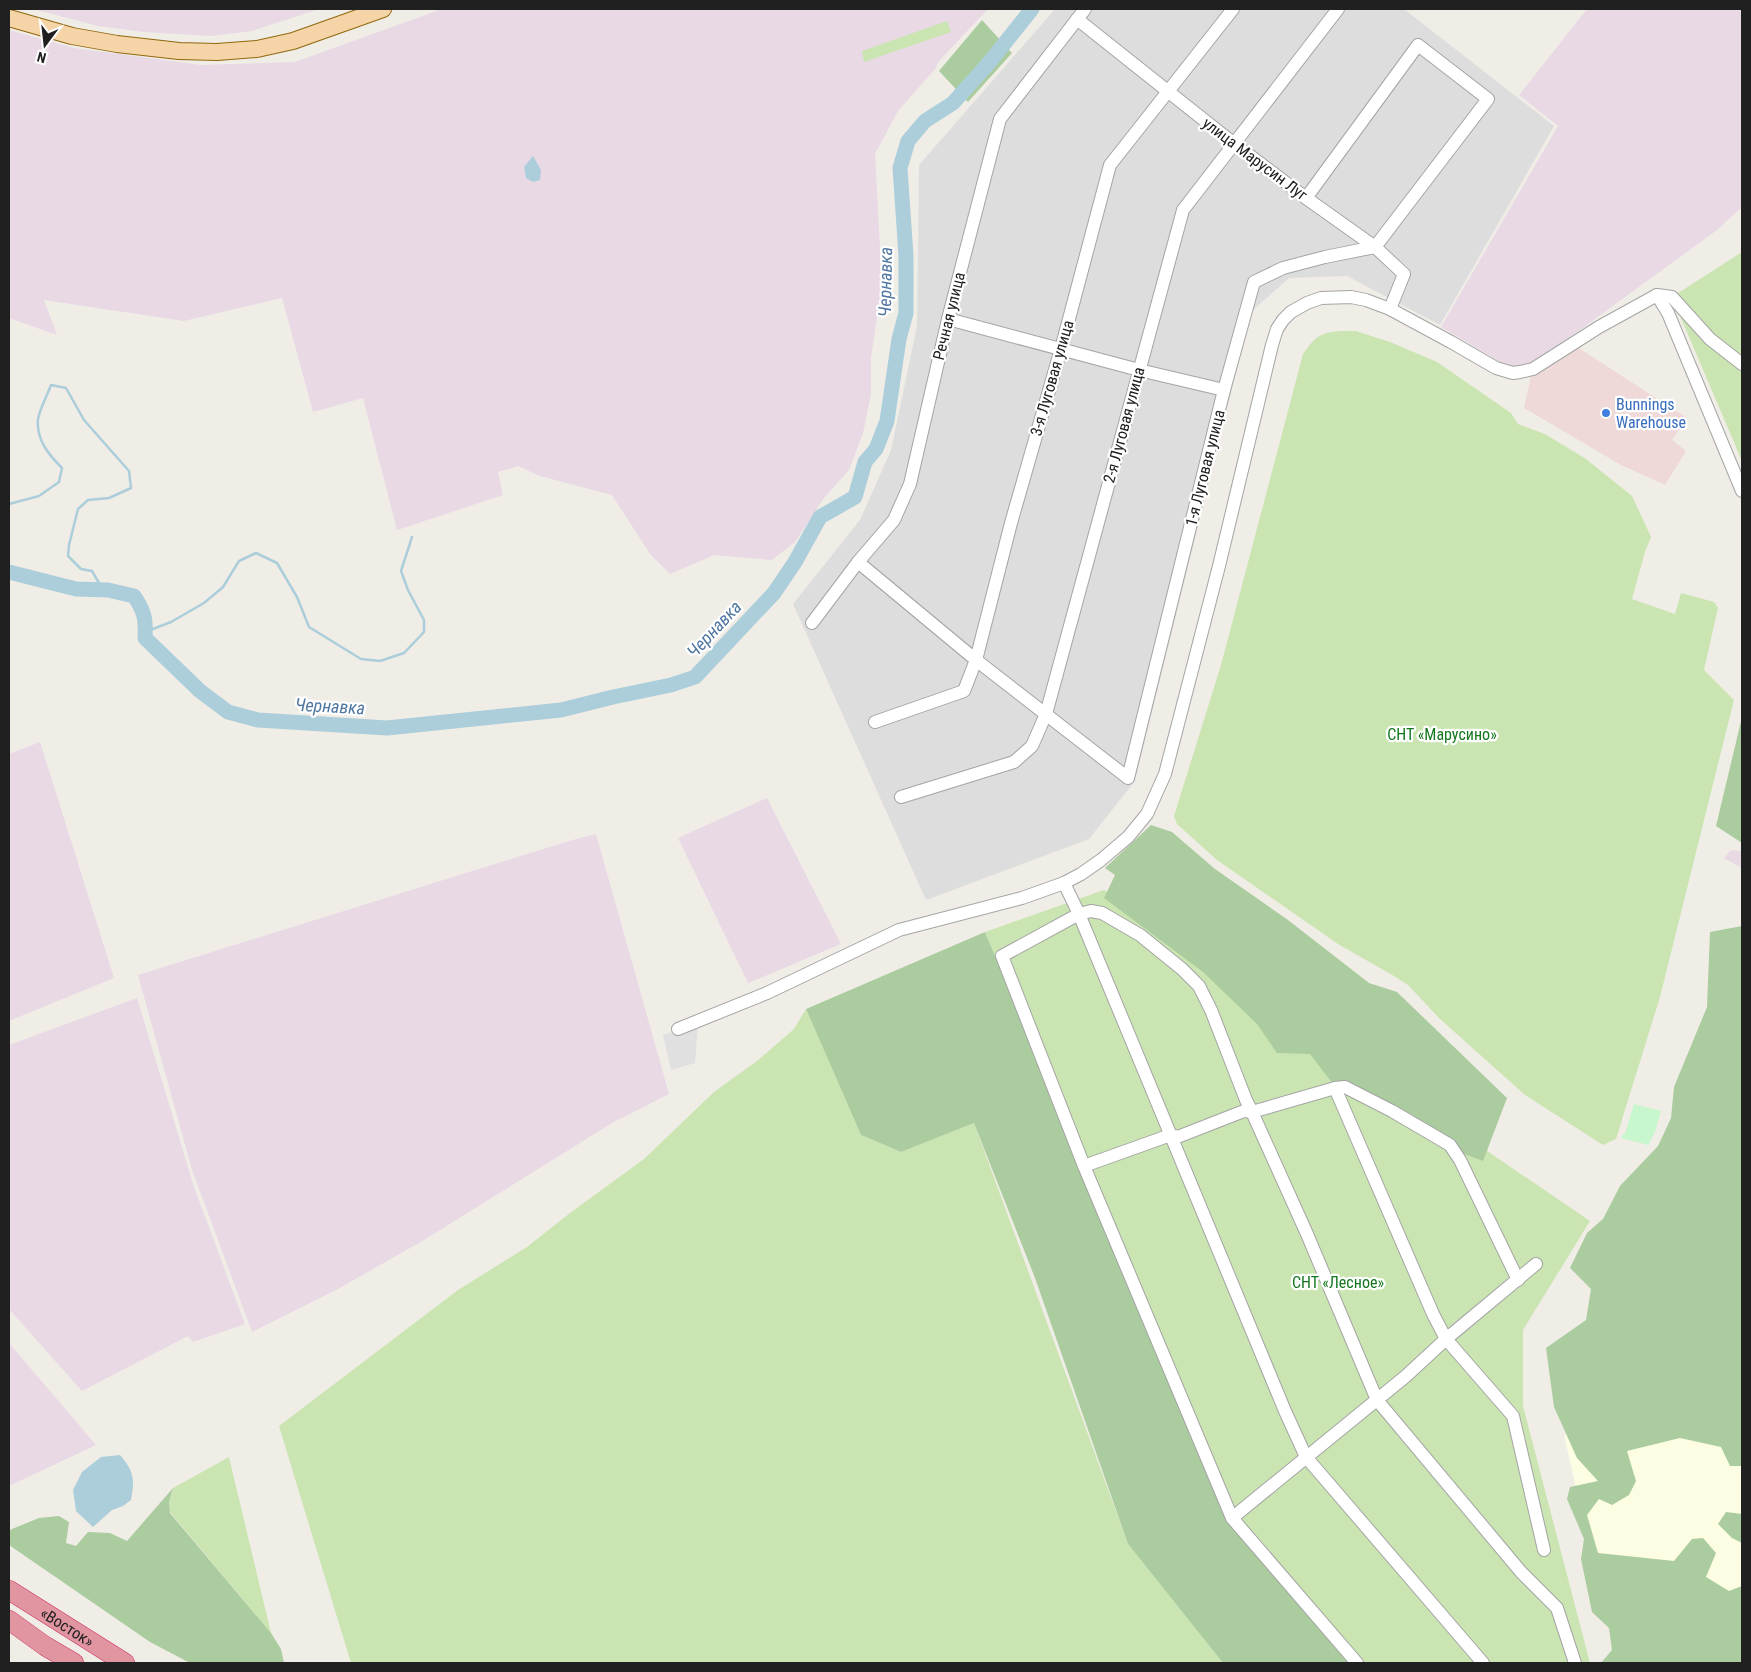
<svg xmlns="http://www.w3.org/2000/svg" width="1751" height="1672" viewBox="0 0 1751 1672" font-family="'Roboto Condensed',sans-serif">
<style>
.residential{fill:#dedddd}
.commercial{fill:#efd9d8}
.industrial{fill:#e8d9e5}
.education{fill:#fcfde3}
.grass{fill:#cae5b1}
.forest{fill:#abcc9f}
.park{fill:#c8f6cd}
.parking{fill:#e0e0e0}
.water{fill:#abceda}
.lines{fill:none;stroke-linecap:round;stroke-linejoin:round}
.stream{stroke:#abceda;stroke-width:2.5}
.river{stroke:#abceda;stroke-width:15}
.minor-casing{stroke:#a4a4a4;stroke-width:14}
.major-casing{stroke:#90670c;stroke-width:18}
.highway-casing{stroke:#ce3465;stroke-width:20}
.minor{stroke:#fff;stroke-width:12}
.major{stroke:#f5d5a7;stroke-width:16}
.highway{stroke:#e095a1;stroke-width:19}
.shop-dot{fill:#3f7fe0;stroke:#fff;stroke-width:2}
.labels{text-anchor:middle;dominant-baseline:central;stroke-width:4.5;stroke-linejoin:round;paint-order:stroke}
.street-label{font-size:16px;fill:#202020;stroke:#fff}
.shop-label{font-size:16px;fill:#366cbe;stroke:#fff;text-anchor:start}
.park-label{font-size:16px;fill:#14771f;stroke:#fff}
.water-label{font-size:18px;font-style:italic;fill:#5077a1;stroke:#fff}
</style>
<rect width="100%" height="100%" fill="#f0ede7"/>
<polygon class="residential" points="1055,9 1404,9 1554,126 1440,325 1347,276 1289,278 1251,312 1135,781 1089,839 926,900 793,604 860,520 891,450 917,326 919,165"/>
<polygon class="commercial" points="1574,345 1687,418 1672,440 1686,451 1665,485 1621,465 1524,408 1532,372"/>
<g class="industrial">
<polygon points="33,9 319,9 252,31 210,36 144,32 98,26"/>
<polygon points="442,9 988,9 939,61 935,69 898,111 875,154 882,284 871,358 871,394 863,433 849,470 824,498 795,542 772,560 714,555 670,574 650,554 612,495 540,476 518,466 498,472 503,495 397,530 363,398 313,412 282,298 184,321 44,300 57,335 9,318 9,30 74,48 201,65 295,62"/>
<polygon points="1587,9 1742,9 1742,207 1717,230 1529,367 1512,369 1441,327 1558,126 1519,95"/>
<polygon points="40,742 114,978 9,1021 9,754"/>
<polygon points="767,798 841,944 748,983 678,838"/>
<polygon points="596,834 669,1094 612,1123 424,1240 338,1289 252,1332 192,1170 138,975 569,841"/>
<polygon points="1731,850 1742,851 1742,868 1724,858"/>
<polygon points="137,998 194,1187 245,1324 193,1342 188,1336 82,1391 9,1309 9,1045"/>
<polygon points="9,1343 96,1445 9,1486"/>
</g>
<polygon class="education" points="1742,1410 1742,1607 1607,1625 1564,1435"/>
<g class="grass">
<polygon points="947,21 951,32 864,62 862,51"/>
<polygon points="1742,252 1742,461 1672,297"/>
<path d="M1340,331H1356L1390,342L1437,362L1511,413L1518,424L1545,434L1586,459L1632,496L1651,537L1645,552L1632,599L1675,614L1681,593L1714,602L1718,608L1704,670L1734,700L1660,997L1616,1139L1603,1145L1525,1095L1440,1019L1408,985L1394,976L1338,944L1217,860L1177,824L1174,816L1221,665L1303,354C1315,337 1319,333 1340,331Z"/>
<polygon points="1104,890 1590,1221 1523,1330 1523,1406 1590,1663 1353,1663 1226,1511 985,932"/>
<polygon points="806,1009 861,1135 901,1152 974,1123 1128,1544 1223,1663 351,1663 279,1426 458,1290 527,1247 570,1213 644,1159 714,1092 757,1061 794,1029"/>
<polygon points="229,1457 271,1633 170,1512 169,1502 173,1488"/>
</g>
<g class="forest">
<polygon points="982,20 1012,53 968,102 939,71"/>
<polygon points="1742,717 1742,843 1716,826"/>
<polygon points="1151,825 1172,832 1215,869 1288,920 1369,983 1397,992 1507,1098 1483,1161 1456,1151 1333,1084 1310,1054 1277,1053 1257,1024 1203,972 1104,898 1115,875 1105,868"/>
<polygon points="1742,926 1742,1466 1730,1466 1721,1447 1680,1438 1627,1451 1636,1481 1629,1495 1612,1505 1599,1499 1587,1515 1598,1553 1674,1561 1692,1539 1703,1538 1716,1553 1706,1577 1729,1591 1742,1586 1742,1663 1601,1663 1612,1650 1609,1628 1592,1612 1581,1559 1584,1539 1567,1499 1570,1487 1598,1481 1577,1458 1554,1407 1546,1348 1586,1320 1591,1289 1570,1268 1587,1233 1603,1219 1620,1186 1658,1146 1671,1118 1674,1087 1707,1007 1710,932"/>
<polygon points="985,932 1226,1511 1353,1663 1223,1663 1128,1544 1035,1278 974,1123 901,1152 861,1135 806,1009"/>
<polygon points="173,1488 169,1502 170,1513 271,1633 281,1649 284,1663 190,1663 150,1642 9,1545 9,1531 12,1529 39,1518 59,1516 69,1522 66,1543 76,1546 88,1532 110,1533 127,1541"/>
<polygon points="1726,1512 1742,1514 1742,1543 1732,1538 1718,1524"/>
</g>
<polygon class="park" points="1634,1104 1661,1111 1655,1132 1648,1145 1621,1138 1623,1134 1625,1134"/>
<polygon class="parking" points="698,1023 695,1063 671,1070 663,1035"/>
<g class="water">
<polygon points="533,156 541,170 540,180 533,182 526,178 524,167"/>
<path d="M120,1455C134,1472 135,1478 131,1500L123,1506L112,1510L93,1527L76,1511L73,1490L82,1472L101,1457Z"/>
</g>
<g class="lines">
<g class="stream">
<path d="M9,504L39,496L59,482L62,468C49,455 36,440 38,419C40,408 47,396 51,385L66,388L84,420L129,471L131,488L109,498L88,500L78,509L69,545L68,556L81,569L92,571L103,590"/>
<polyline points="145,632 171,622 204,603 223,587 239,561 256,553 277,563 297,597 309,627 361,659 380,661 404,653 424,632 424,620 408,590 401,571 412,537"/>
</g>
<path class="river" d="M9,572L76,589L108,590L134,596C145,612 146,620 145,638L200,691L228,712L258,720L387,728L561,710L613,697L671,685L695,677L774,593L795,562L820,517L855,497L865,462L876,449L887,421L899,339L906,313V256L900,168L908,141L925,121L953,103L988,64L1032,9"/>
<defs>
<g id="minor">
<polyline points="1077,19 1233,143 1306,198 1375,247 1404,274 1390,309"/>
<polyline points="1657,295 1668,313 1742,491"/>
<polyline points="948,319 1139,370 1224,390"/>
<polyline points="858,562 976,660 1128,778 1224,390 1254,282 1283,268 1325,257 1375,247 1488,99 1418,45 1306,198"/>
<polyline points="812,623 858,562 894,520 910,484 948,319 1000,119 1085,9"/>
<polyline points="875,722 964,691 976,660 1011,523 1061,349 1110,165 1233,9"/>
<polyline points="901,797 1014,762 1032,746 1046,714 1183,210 1338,9"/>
<polyline points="1064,883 1079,914 1285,1411 1306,1457 1483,1663"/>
<polyline points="678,1029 767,993 899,930 1022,898 1064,883 1081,874 1101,860 1128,837 1147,814 1165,774 1219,566 1272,345 1277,329 1283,320 1291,312 1307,303 1321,298 1351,297 1366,300 1390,309 1451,342 1496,368 1513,373 1520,372 1533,369 1599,327 1657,295 1672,297 1710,339 1742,364"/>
<polyline points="1335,1088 1433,1314 1446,1339 1513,1416 1544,1550"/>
<polyline points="1084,1166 1232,1518 1357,1663"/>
<polyline points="1518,1280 1460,1160 1450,1145 1392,1111 1345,1087 1335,1088 1252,1112 1244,1111 1180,1136 1165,1137 1084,1166 1002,956 1079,914 1091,911 1102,913 1140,935 1182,969 1199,986 1211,1010 1246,1100 1252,1112 1307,1234 1377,1400 1521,1572 1557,1608 1575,1663"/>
<polyline points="1232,1518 1406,1376 1446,1339 1536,1264"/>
</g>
<polyline id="major" points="9,18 72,36 117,44 179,51 217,52 257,49 293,41 383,9"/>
<g id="highway">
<path id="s1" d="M9,1590L125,1663"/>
<polyline points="9,1620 45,1646 74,1663"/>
</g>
</defs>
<use href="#minor" class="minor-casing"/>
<use href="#major" class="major-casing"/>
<use href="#highway" class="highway-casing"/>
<use href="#minor" class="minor"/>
<use href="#major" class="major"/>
<use href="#highway" class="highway"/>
</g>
<circle class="shop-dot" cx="1606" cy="413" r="5"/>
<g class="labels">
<g class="street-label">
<text transform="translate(1255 159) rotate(37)">улица Марусин Луг</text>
<text transform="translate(949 316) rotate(-76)">Речная улица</text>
<text transform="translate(1052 378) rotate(-74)">3-я Луговая улица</text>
<text transform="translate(1124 425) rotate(-75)">2-я Луговая улица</text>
<text transform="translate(1205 468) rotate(-76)">1-я Луговая улица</text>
<text stroke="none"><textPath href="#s1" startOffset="69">«Восток»</textPath></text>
</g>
<g class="shop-label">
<text x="1616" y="404">Bunnings<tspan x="1616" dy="18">Warehouse</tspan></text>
</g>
<g class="park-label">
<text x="1442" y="734">СНТ «Марусино»</text>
<text x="1338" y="1282">СНТ «Лесное»</text>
</g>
<g class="water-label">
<text transform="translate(885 282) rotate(-89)">Чернавка</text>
<text transform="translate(714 629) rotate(-47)">Чернавка</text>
<text transform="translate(330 706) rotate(3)">Чернавка</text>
</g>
</g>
<rect width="1751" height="1672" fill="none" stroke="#202020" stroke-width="20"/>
<g transform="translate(45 45) rotate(195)" stroke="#ffffff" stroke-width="4" paint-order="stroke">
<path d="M0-4L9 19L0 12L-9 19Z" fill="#202020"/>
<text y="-8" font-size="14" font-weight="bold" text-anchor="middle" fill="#202020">N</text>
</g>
</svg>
